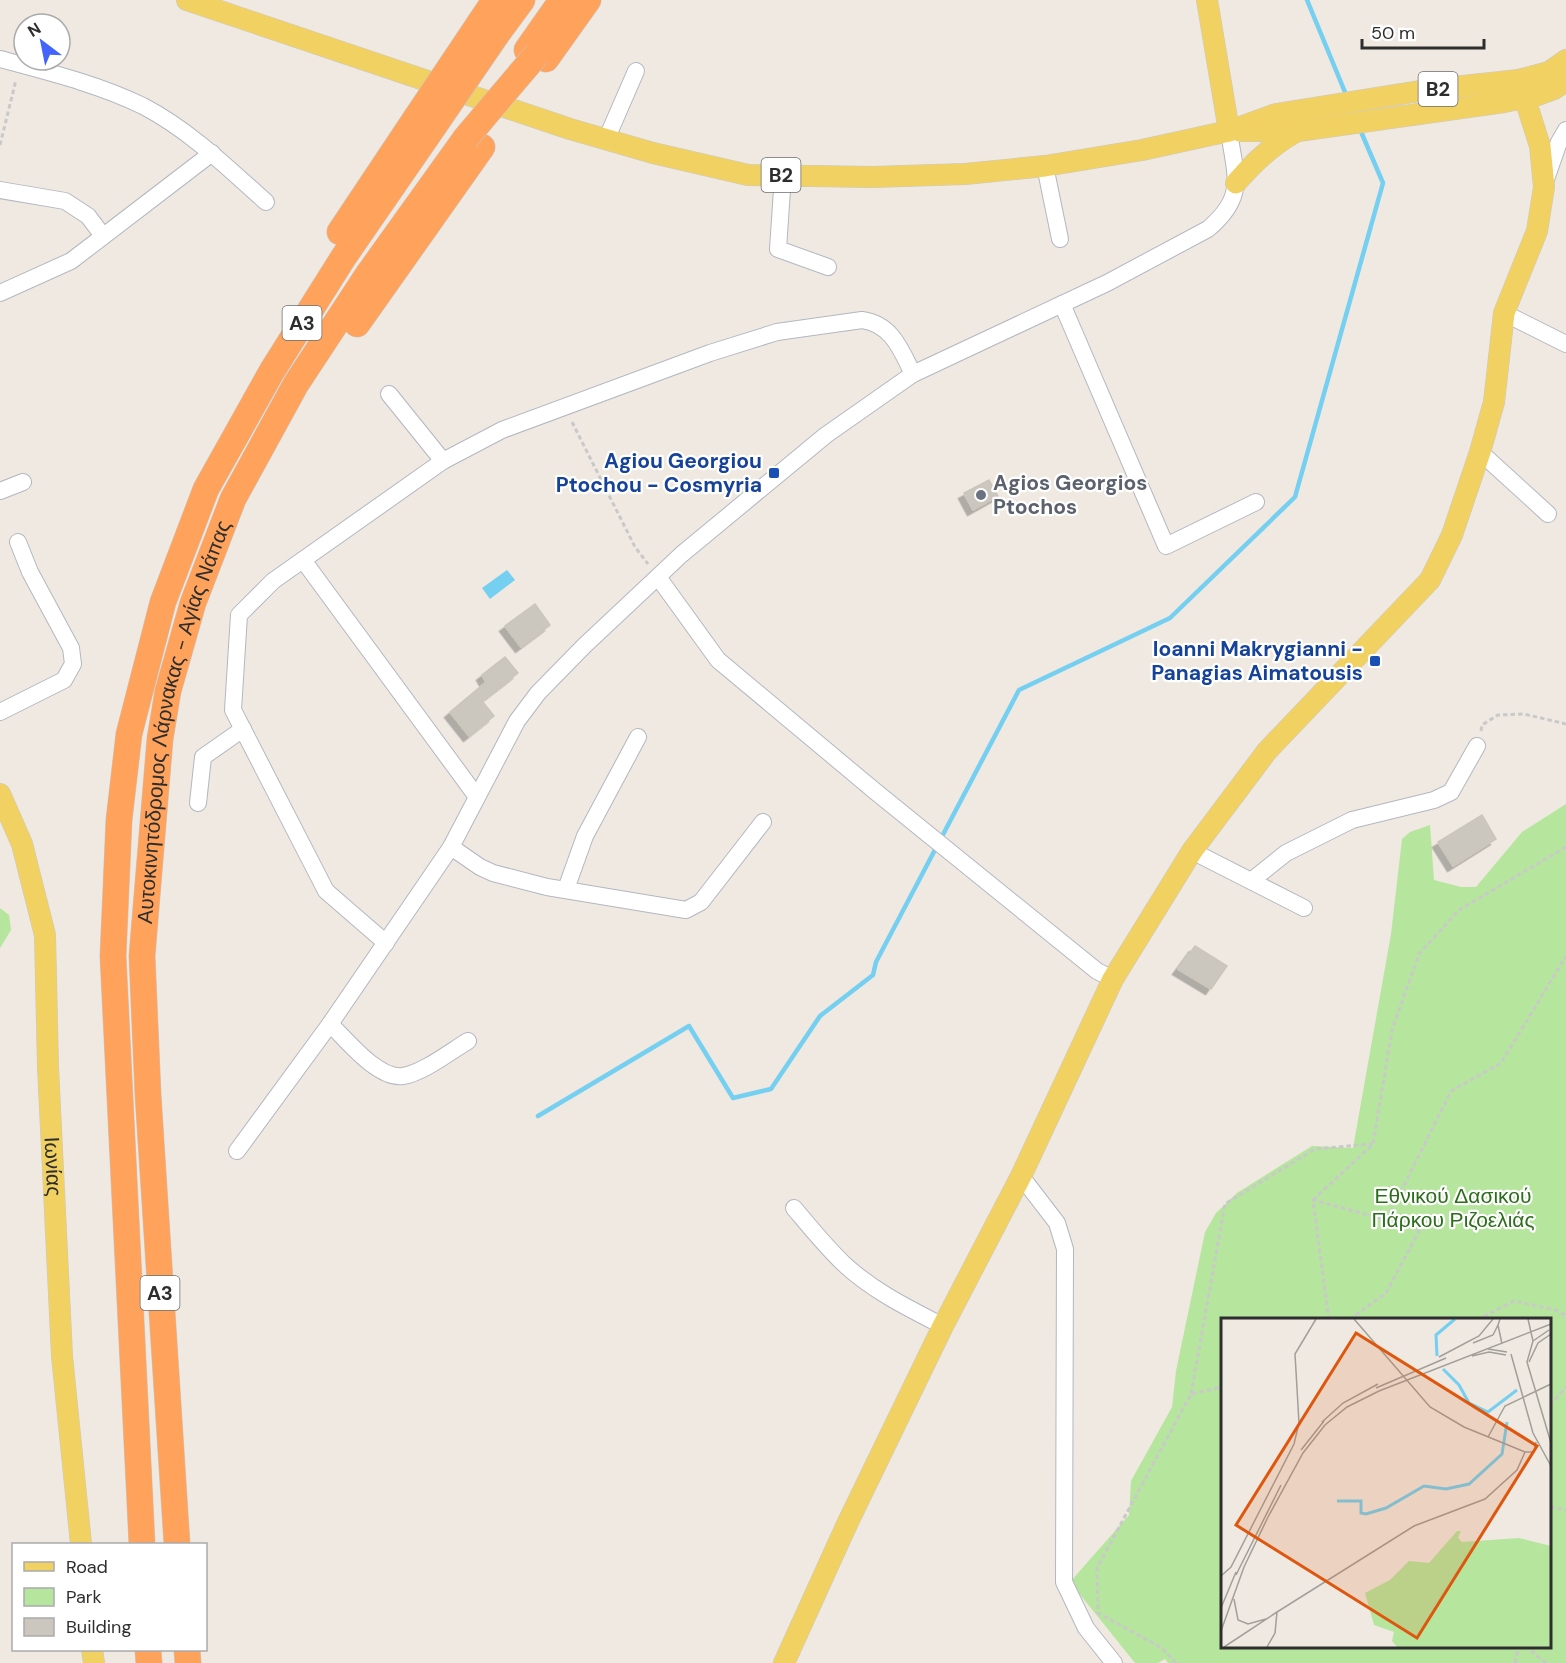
<svg xmlns="http://www.w3.org/2000/svg" width="1566" height="1663" viewBox="0 0 1566 1663" font-family="'DM Sans',sans-serif">
<style>
.green{fill:#b6e59e;fill-rule:evenodd}
.water{fill:#75cff0}
.lines{fill:none;stroke-linecap:round;stroke-linejoin:round}
.stream{stroke:#75cff0;stroke-width:4.5}
.building{fill:#cbc7bf;stroke:#cbc5ba;stroke-width:1.5;filter:url(#shadow)}
.minor-casing{stroke:#b4b7c1;stroke-width:18}
.major-casing{stroke:#c9c9c9;stroke-width:22}
.highway-casing{stroke:#c9c9c9;stroke-width:27}
.path{stroke:#c9c9c9;stroke-width:3;stroke-dasharray:4.5 3;stroke-linecap:butt}
.minor{stroke:#fff;stroke-width:16}
.major{stroke:#f2d163;stroke-width:21}
.highway{stroke:#ffa35c;stroke-width:26}
.highway-bridge-casing{stroke:#c9c9c9;stroke-width:27;stroke-linecap:butt}
.highway-bridge{stroke:#ffa35c;stroke-width:26}
.transit-dot{fill:#1a4fb4;stroke:#fff;stroke-width:2}
.worship-dot{fill:#6b7280;stroke:#fff;stroke-width:2}
.labels{text-anchor:middle;dominant-baseline:central;stroke-width:4.5;stroke-linejoin:round;paint-order:stroke}
.shield{fill:#fff;stroke:#6d6d6d;stroke-width:1.5}
.shield-label{font-size:20px;font-weight:bold;fill:#2e2e2e}
.transit-label{font-size:21px;font-weight:bold;fill:#164399;stroke:#fff;text-anchor:end}
.worship-label{font-size:21px;font-weight:bold;fill:#5b616d;stroke:#fff;text-anchor:start}
.street-label{font-size:21px;fill:#2e2e2e;stroke:#fff}
.park-label{font-size:21px;fill:#2c6e1b;stroke:#fff}
.inset-river{fill:none;stroke:#75cff0;stroke-width:3}
.inset-road{fill:none;stroke:#a29e99;stroke-width:1.5}
.view{fill:#df570e;fill-opacity:0.15;stroke:#df570e;stroke-width:3}
.inset-edge{fill:none;stroke:#2e2e2e;stroke-width:3}
</style>
<defs>
<filter id="shadow"><feDropShadow dx="-5.5" dy="5.5" stdDeviation="0" flood-color="#0004"/></filter>
</defs>
<rect width="100%" height="100%" fill="#efe9e1"/>
<g class="green">
<path d="M1566,804V1663H1168L1165,1659L1158,1663H1135L1070,1582L1129,1515L1131,1481L1172,1407L1176,1371L1205,1232L1216,1213L1237,1193L1312,1146L1353,1148L1391,934L1402,839L1410,832L1430,825L1434,880L1461,887H1476L1522,832ZM1222,1320H1550V1646H1222Z"/>
<polygon points="0,908 9,915 11,930 0,948"/>
</g>
<polygon class="water" points="507,570 515,580 490,599 482,588"/>
<g class="lines">
<g class="stream">
<polyline points="1307,0 1347,97"/>
<polyline points="538,1116 689,1026 733,1098 771,1089 820,1016 873,975 876,962 1019,690 1170,618 1295,497 1383,183 1359,127"/>
</g>
</g>
<g class="building">
<polygon points="989,480 998,496 973,510 964,493"/>
<polygon points="535,604 550,625 521,647 505,626"/>
<polygon points="505,657 518,673 482,701 494,716 469,736 450,712 486,682 482,675"/>
<polygon points="1482,815 1496,839 1453,866 1438,842"/>
<polygon points="1195,946 1227,966 1211,989 1178,969"/>
</g>
<g class="lines">
<defs>
<g id="minor">
<path d="M0,59C48,72 98,84 143,106C189,130 227,167 266,202"/>
<polyline points="606,140 636,71"/>
<polyline points="1045,166 1060,239"/>
<polyline points="783,175 778,249 828,267"/>
<polyline points="1545,182 1559,142 1566,130"/>
<polyline points="0,190 65,201 88,216 103,236"/>
<polyline points="0,293 71,261 212,153"/>
<polyline points="1062,304 1166,546 1256,502"/>
<polyline points="1504,313 1566,344"/>
<polyline points="389,394 443,461"/>
<polyline points="1480,452 1548,514"/>
<polyline points="0,491 23,482"/>
<polyline points="303,560 477,797"/>
<polyline points="658,577 718,660 876,792 1097,971 1113,979"/>
<polyline points="0,712 64,680 73,664 71,648 30,572 18,542"/>
<polyline points="198,803 203,757 243,729"/>
<polyline points="451,847 480,867 493,873 547,887 686,910 701,902 763,822"/>
<polyline points="1192,851 1304,908"/>
<polyline points="1251,881 1286,853 1352,820 1434,800 1451,792 1477,746"/>
<polyline points="566,889 585,836 638,737"/>
<path d="M386,943L326,891L233,710L239,615L273,581L443,461L502,430L710,353L777,332L862,320C892,324 901,350 913,374"/>
<path d="M330,1024C347,1040 378,1080 403,1076C423,1073 451,1051 468,1041"/>
<path d="M237,1151L330,1024L451,847L517,721L538,693L584,646L682,554L826,435L913,374L1107,283L1208,229C1247,196 1235,176 1229,131"/>
<polyline points="1021,1176 1057,1223 1065,1249 1064,1582 1086,1628 1114,1663"/>
<path d="M794,1208C810,1227 826,1247 844,1264C873,1291 908,1308 943,1326"/>
</g>
<g id="major">
<polyline points="187,0 570,129 653,153 748,175 873,177 965,174 1045,166 1142,150 1229,131 1276,114 1426,90 1519,80 1549,72 1566,60"/>
<polyline points="1207,0 1229,131"/>
<polyline points="1240,131 1298,131 1504,102 1538,95 1554,89 1566,81"/>
<path d="M1236,183C1253,163 1271,146 1294,133"/>
<path id="s1" d="M0,794L22,844L45,935L48,1067L62,1356L81,1544"/>
<polyline points="92,1650 94,1663"/>
<polyline points="784,1663 848,1522 943,1326 1021,1176 1113,979 1192,851 1267,751 1430,580 1452,535 1480,452 1494,402 1504,313 1537,231 1544,187 1540,146 1519,80"/>
</g>
<g id="highway">
<polyline points="479,24 495,0"/>
<polyline points="497,34 522,0"/>
<polyline points="527,50 562,0"/>
<polyline points="546,59 588,0"/>
<polyline points="340,232 416,118"/>
<polyline points="357,324 482,147"/>
<polyline points="142,1544 113,956 119,820 129,734 163,602 206,489 272,371 343,258 434,126"/>
<path id="s2" d="M177,1544L148,1095L142,956L160,739L168,691L193,603L233,499L296,384L369,273L465,139"/>
<polyline points="148,1650 149,1663"/>
<polyline points="187,1650 188,1663"/>
</g>
</defs>
<use href="#minor" class="minor-casing"/>
<use href="#major" class="major-casing"/>
<use href="#highway" class="highway-casing"/>
<g class="path">
<polyline points="0,145 16,80"/>
<polyline points="572,422 635,547 648,564"/>
<polyline points="1481,731 1482,725 1498,715 1524,714 1566,724"/>
<polyline points="1313,1200 1373,1144 1392,1030 1419,954 1459,910 1566,847"/>
<polyline points="1387,1219 1451,1091 1501,1063 1566,956"/>
<polyline points="1329,1320 1313,1200 1420,1229 1386,1293 1349,1320"/>
<polyline points="1477,1320 1514,1301 1556,1310 1566,1316"/>
<polyline points="1191,1394 1225,1204 1315,1149 1372,1144"/>
<polyline points="1550,1405 1566,1387"/>
<polyline points="1550,1507 1566,1510"/>
<polyline points="1525,1646 1546,1663"/>
<polyline points="1176,1663 1162,1648 1098,1613 1097,1568 1191,1394 1222,1387"/>
<polyline points="1515,1663 1519,1646"/>
</g>
<use href="#minor" class="minor"/>
<use href="#major" class="major"/>
<use href="#highway" class="highway"/>
<defs>
<g id="highway-bridge">
<polyline points="416,118 479,24"/>
<polyline points="434,126 497,34"/>
<polyline points="465,139 537,54"/>
</g>
</defs>
<use href="#highway-bridge" class="highway-bridge-casing"/>
<use href="#highway-bridge" class="highway-bridge"/>
</g>
<g class="transit-dot">
<rect x="768" y="467" width="12" height="12" rx="3"/>
<rect x="1369" y="655" width="12" height="12" rx="3"/>
</g>
<circle class="worship-dot" cx="981" cy="495" r="6"/>
<g class="labels">
<g class="shield">
<rect x="1418.5" y="72" width="39" height="34" rx="4.5"/>
<rect x="761.5" y="158" width="39" height="34" rx="4.5"/>
<rect x="282.5" y="306" width="39" height="34" rx="4.5"/>
<rect x="140.5" y="1276" width="39" height="34" rx="4.5"/>
</g>
<g class="shield-label">
<text x="1438" y="89">B2</text>
<text x="781" y="175">B2</text>
<text x="302" y="323">A3</text>
<text x="160" y="1293">A3</text>
</g>
<g class="transit-label">
<text x="762" y="461">Agiou Georgiou<tspan x="762" dy="24">Ptochou - Cosmyria</tspan></text>
<text x="1363" y="649">Ioanni Makrygianni -<tspan x="1363" dy="24">Panagias Aimatousis</tspan></text>
</g>
<g class="worship-label">
<text x="993" y="483">Agios Georgios<tspan x="993" dy="24">Ptochos</tspan></text>
</g>
<g class="street-label">
<text stroke="none"><textPath href="#s2" startOffset="828">Αυτοκινητόδρομος Λάρνακας - Αγίας Νάπας</textPath></text>
<text stroke="none"><textPath href="#s1" startOffset="380">Ιωνίας</textPath></text>
</g>
<g class="park-label">
<text x="1453" y="1196">Εθνικού Δασικού<tspan x="1453" dy="24">Πάρκου Ριζοελιάς</tspan></text>
</g>
</g>
<g transform="translate(1221 1318)">
<rect width="330" height="330" fill="#efe9e1"/>
<path d="M236,213H240L237,220L241,224L298,220L330,228V329H176L171,323L173,314L153,307L144,275L169,262L188,243L208,245Z" fill="#b6e59e"/>
<path class="inset-river" d="M216,38L215,17L234,1M222,51L238,67L248,85L267,94L296,72M116,183H140V195L145,196L165,190L203,168L225,171L248,166L281,136L286,104"/>
<path class="inset-road" d="M133,1L209,89L243,109L304,134H313L315,124M279,1L277,7L281,26M307,1L312,23L306,44L330,125M312,23L328,12M252,25L272,17L277,7M267,31L286,34M290,36L312,115L330,148M251,38L268,34L285,37M218,39L258,18L272,1M308,44L317,25L330,16M155,70L225,40M101,104L122,85L157,66M267,119L284,88L330,66M80,132L103,103M15,257L60,167M0,258L10,249L73,126L78,105L74,36L95,1M13,281L17,302L27,306L45,301M0,290L15,254M0,313L23,249L47,199L82,135L104,107L126,89L158,73L330,6M3,329L56,294M46,329L54,315L56,294L193,208L264,181L296,152L304,134"/>
<path class="view" d="M135,15L316,128L196,320L15,207Z"/>
<rect width="330" height="330" class="inset-edge"/>
</g>
<rect x="12" y="1543" width="195" height="108" fill="#ffffff" stroke="#ababab" stroke-width="1.5"/>
<rect x="24" y="1562" width="30" height="9" fill="#f2d163" stroke="#ababab" stroke-width="1.5"/>
<text x="66" y="1573" font-size="18" fill="#2e2e2e">Road</text>
<rect x="24" y="1588" width="30" height="18" fill="#b6e59e" stroke="#ababab" stroke-width="1.5"/>
<text x="66" y="1603" font-size="18" fill="#2e2e2e">Park</text>
<rect x="24" y="1618" width="30" height="18" fill="#cbc7bf" stroke="#ababab" stroke-width="1.5"/>
<text x="66" y="1633" font-size="18" fill="#2e2e2e">Building</text>
<g transform="translate(42 42) rotate(328)"><circle r="28" fill="#ffffff" stroke="#ababab" stroke-width="1.5"/>
<path d="M0-4.5L10 22L0 15L-10 22Z" fill="#4264fb"/>
<text y="-9" font-size="16" font-weight="bold" text-anchor="middle" fill="#2e2e2e">N</text>
</g>
<path d="M1362 39v9h122v-9" fill="none" stroke="#2e2e2e" stroke-width="3"/>
<text x="1371" y="39" font-size="18" fill="#2e2e2e" stroke="#ffffff" stroke-width="4.5" paint-order="stroke">50 m</text>
</svg>
